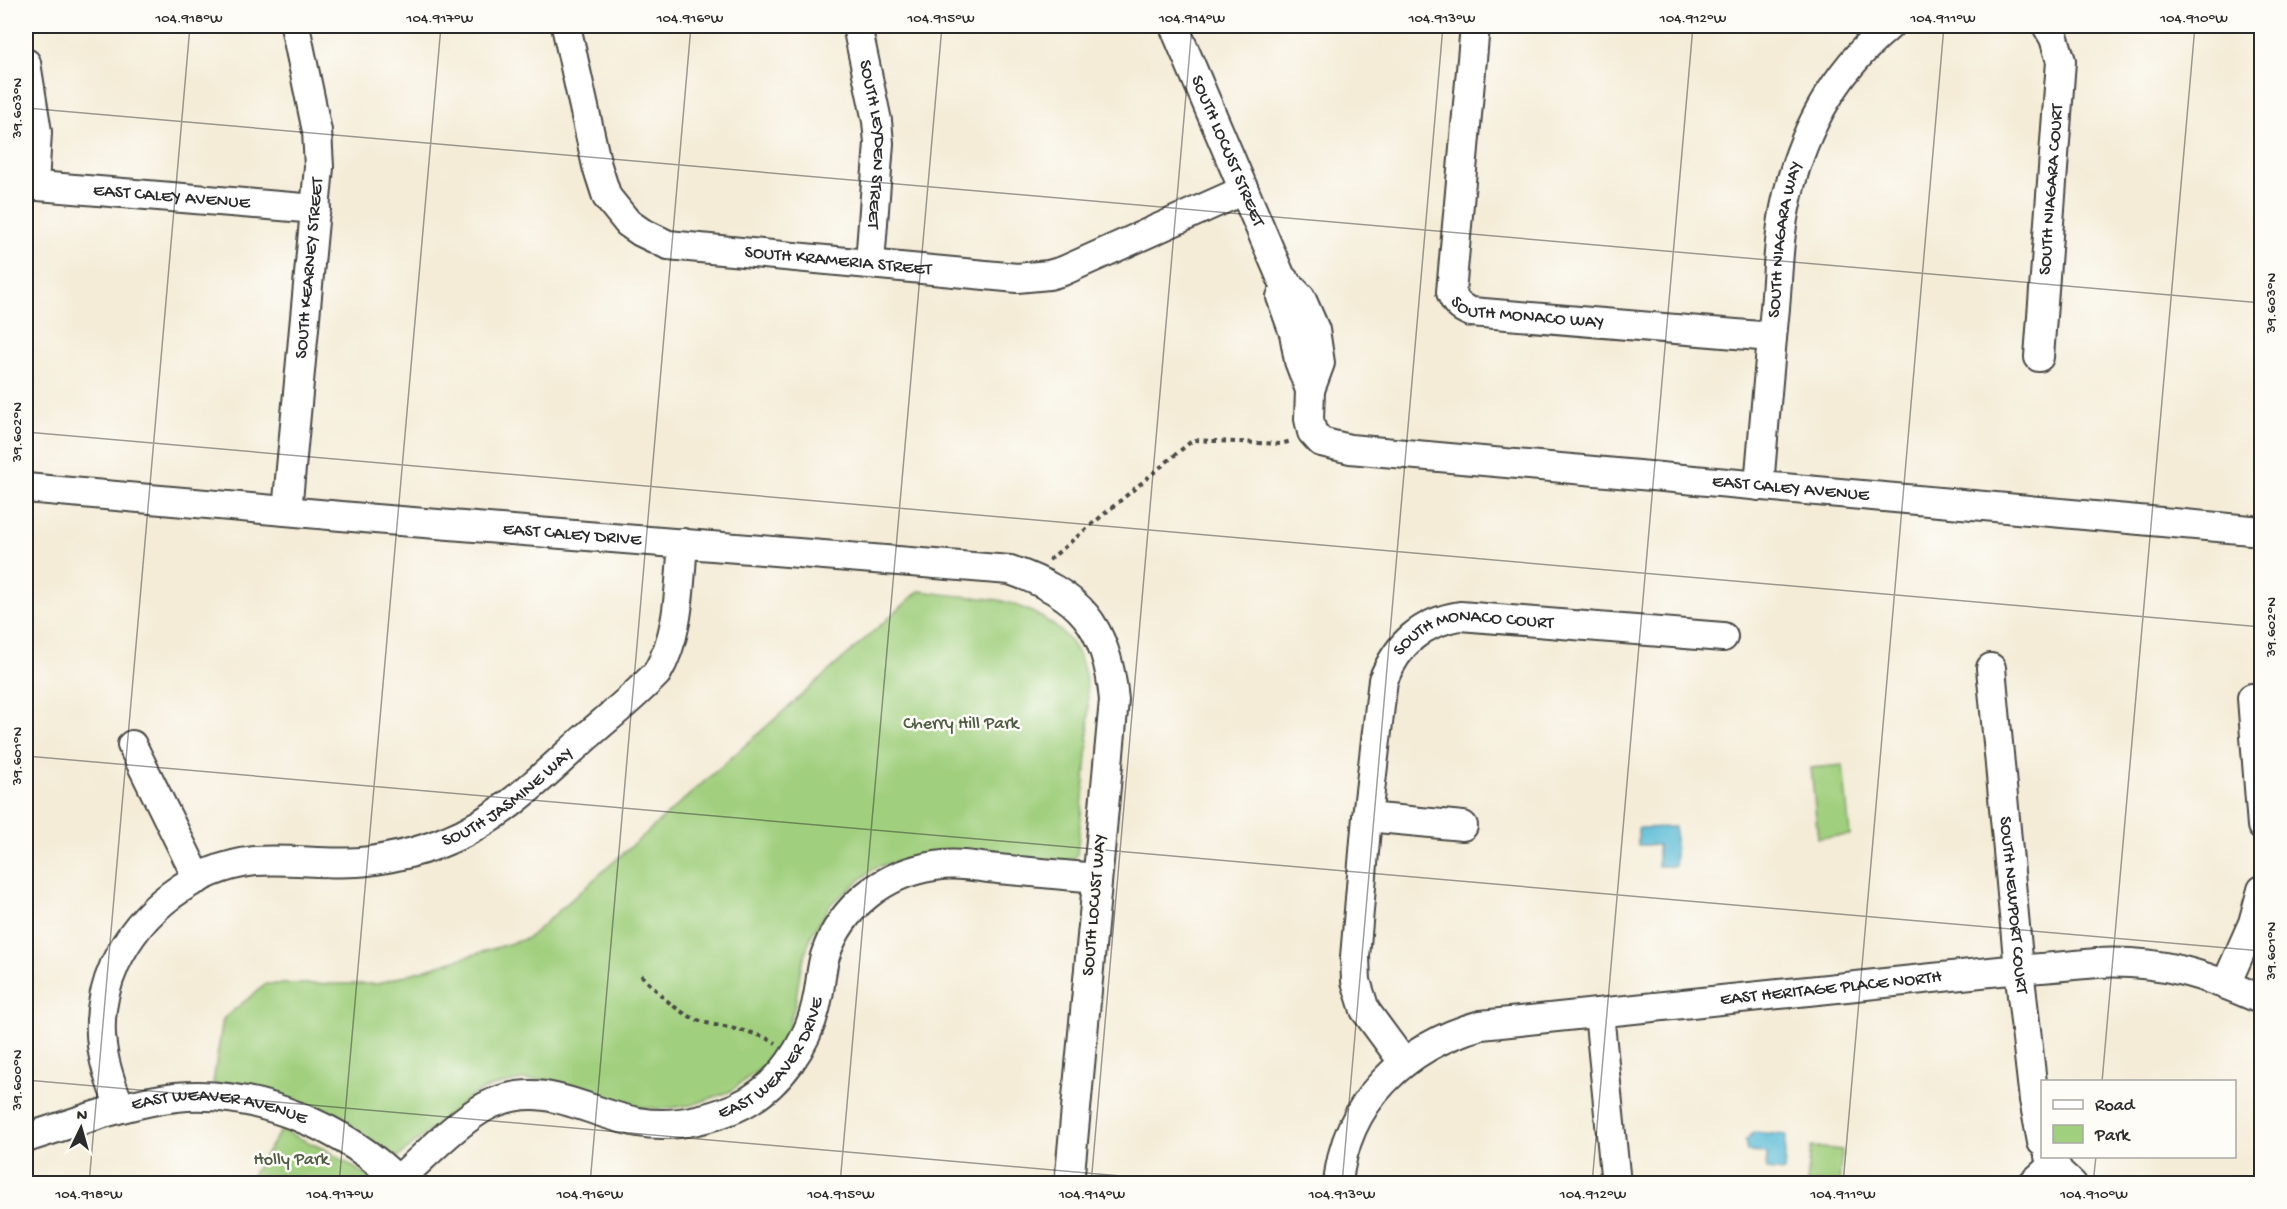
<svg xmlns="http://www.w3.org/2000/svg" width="2287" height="1209" viewBox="0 0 2287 1209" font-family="'Gochi Hand',sans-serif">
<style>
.green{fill:#a0cf7d;stroke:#667d54;stroke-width:1.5}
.water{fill:#56b9d5;stroke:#407280;stroke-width:1.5}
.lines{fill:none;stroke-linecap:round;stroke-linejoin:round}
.minor-casing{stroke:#494845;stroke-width:32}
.path{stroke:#494845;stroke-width:4;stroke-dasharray:4.5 4.5;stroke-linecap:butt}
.minor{stroke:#fff;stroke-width:28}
.ticks{fill:none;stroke:#2b2b2b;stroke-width:1.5;stroke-opacity:0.45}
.labels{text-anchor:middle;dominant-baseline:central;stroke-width:5;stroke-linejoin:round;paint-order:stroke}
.street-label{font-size:18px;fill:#2b2b2b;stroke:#fdfcf7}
.park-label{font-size:18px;fill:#4e5c44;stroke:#fdfcf7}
.neatline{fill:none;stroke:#2b2b2b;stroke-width:2}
.ticks-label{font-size:15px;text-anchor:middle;fill:#2b2b2b}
</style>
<rect width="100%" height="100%" fill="#fdfcf7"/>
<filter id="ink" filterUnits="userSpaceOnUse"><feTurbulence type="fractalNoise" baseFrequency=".0167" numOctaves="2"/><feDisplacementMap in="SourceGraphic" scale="12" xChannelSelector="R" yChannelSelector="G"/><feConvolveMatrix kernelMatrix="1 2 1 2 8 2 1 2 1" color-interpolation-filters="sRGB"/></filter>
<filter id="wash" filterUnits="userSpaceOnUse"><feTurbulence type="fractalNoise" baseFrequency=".008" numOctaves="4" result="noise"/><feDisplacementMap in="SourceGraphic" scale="24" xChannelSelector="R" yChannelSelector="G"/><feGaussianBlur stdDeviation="1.35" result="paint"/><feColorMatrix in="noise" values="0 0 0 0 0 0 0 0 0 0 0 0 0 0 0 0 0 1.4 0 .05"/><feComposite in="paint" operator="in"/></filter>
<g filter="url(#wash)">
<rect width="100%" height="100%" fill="#f4ecd7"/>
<g class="green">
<path d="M919,591C937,593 955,596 974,597C984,599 996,598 1006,602C1035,611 1067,628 1080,658C1099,704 1081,804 1077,855L1070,861L929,854L876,867L830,905L811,936L801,967L795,1004L786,1034L765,1065L729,1092L692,1105L663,1109L635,1107L549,1080H522L490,1087L471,1096L396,1159L213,1083L223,1019L266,984H377L528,938Z"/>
<polygon points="1843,765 1850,835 1818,838 1811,768"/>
<polygon points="281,1130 324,1149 379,1183 247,1183"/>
<polygon points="1811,1147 1842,1150 1839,1183 1807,1183"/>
</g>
<g class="water">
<polygon points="1675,827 1675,866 1658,866 1658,845 1638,845 1638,828"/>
<polygon points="1754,1132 1786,1135 1784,1172 1766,1170 1767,1153 1747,1152 1745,1141"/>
</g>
</g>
<g filter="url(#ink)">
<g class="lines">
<defs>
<g id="minor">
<path id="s1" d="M566,26L597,166L607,197L628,223L641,232L668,245L1017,278L1049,275L1063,271L1244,190"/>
<path id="s2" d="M857,26L877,121L879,143L870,263"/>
<path id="s3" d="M1174,26L1281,277L1301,298L1315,330L1320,363L1310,390L1309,419L1312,432L1321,442L1350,449L2262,531"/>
<path id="s4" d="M1475,26L1451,292C1455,303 1460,308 1471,312L1772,337"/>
<polyline points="26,63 37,132 34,185"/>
<path id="s5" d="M26,185L316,209"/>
<polyline points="1281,297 1294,333 1299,361 1310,390"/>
<path id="s6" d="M2039,357L2061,61L2054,38L2047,26"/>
<path id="s7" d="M1759,486C1764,426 1769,367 1775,308C1778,275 1778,240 1785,208C1799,137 1833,73 1889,26"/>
<path id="s8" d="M26,488L375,519L1010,570C1080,594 1107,625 1114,700L1069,1184"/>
<path id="s9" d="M287,511L319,167L317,131L295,26"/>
<path id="s10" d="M1991,668L2019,969L2034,1100L2042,1142"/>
<polyline points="2252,698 2262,826"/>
<polyline points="132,745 198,879"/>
<polyline points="1367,817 1463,826"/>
<polyline points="2226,984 2253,923 2262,890"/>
<polyline points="1599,1013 1616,1184"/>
<path id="s11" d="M1404,1063L1365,1010L1356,981L1355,957L1367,817L1383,680C1398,644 1421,622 1460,616L1723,637"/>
<path id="s12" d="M121,1108C99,1059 92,1015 115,964C141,909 194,868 255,861C293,858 332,866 369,861C396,857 423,851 448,840C501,819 544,775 586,737C610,716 635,696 657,673C680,634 679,587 683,543"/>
<path id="s13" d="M26,1138C75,1123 125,1103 176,1097C254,1089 348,1128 401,1184"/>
<polyline points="2049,1156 2060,1173 2072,1184"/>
<path id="s14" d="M398,1180C423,1158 464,1115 493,1103C548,1080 585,1113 638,1122C671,1128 703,1121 735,1108C779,1089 810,1042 818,996C821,982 821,969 825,956C841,906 885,873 935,866C956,862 977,867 998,869C1031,872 1064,875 1097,878"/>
<path id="s15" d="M1338,1184C1345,1102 1405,1046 1481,1025L2019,969C2045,969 2071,965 2097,963C2160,960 2205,974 2262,1000"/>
<polyline points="2032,1184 2054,1164"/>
</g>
</defs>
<use href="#minor" class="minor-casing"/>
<g class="path">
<polyline points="1049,560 1193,440 1281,444 1291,441"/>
<path d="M641,975C655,989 669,1005 687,1015C713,1030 748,1026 776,1043"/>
</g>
<use href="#minor" class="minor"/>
</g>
</g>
<path class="ticks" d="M26,108L2262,303M26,432L2262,627M26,756L2262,951M26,1080L1212,1184M2102,1082L2195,26M89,1184L190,26M339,1184L441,26M590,1184L691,26M840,1184L942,26M1091,1184L1192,26M1342,1184L1443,26M1592,1184L1693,26M1843,1184L1944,26M2093,1184L2096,1156"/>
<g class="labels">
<g class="street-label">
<text stroke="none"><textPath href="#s2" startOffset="120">SOUTH LEYDEN STREET</textPath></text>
<text stroke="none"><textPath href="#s3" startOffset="136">SOUTH LOCUST STREET</textPath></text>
<text stroke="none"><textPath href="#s6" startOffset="168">SOUTH NIAGARA COURT</textPath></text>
<text stroke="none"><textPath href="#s5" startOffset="146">EAST CALEY AVENUE</textPath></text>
<text stroke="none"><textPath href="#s7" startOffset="248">SOUTH NIAGARA WAY</textPath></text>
<text stroke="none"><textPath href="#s1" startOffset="426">SOUTH KRAMERIA STREET</textPath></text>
<text stroke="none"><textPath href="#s9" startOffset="244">SOUTH KEARNEY STREET</textPath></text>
<text stroke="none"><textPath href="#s4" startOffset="352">SOUTH MONACO WAY</textPath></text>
<text stroke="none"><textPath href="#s3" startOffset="927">EAST CALEY AVENUE</textPath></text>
<text stroke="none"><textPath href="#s8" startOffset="548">EAST CALEY DRIVE</textPath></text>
<text stroke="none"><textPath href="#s11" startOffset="513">SOUTH MONACO COURT</textPath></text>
<text stroke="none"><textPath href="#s12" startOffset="600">SOUTH JASMINE WAY</textPath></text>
<text transform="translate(1095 905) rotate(-85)">SOUTH LOCUST WAY</text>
<text stroke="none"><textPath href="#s10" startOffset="238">SOUTH NEWPORT COURT</textPath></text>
<text stroke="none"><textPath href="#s15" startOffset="580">EAST HERITAGE PLACE NORTH</textPath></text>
<text stroke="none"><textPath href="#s14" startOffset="435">EAST WEAVER DRIVE</textPath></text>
<text stroke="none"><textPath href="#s13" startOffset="200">EAST WEAVER AVENUE</textPath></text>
</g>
<g class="park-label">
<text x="961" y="724">Cherry Hill Park</text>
<text x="291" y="1160">Holly Park</text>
</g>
</g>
<rect width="2287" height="1209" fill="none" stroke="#fdfcf7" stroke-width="66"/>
<rect x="2041" y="1080" width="195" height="78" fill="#fdfcf7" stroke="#a9a8a5" stroke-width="1.5"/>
<rect x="2053" y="1100" width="30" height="9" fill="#ffffff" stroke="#a9a8a5" stroke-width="1.5"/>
<text x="2095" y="1110" font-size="18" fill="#2b2b2b">Road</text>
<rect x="2053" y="1125" width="30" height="18" fill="#a0cf7d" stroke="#a9a8a5" stroke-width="1.5"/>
<text x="2095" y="1140" font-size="18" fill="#2b2b2b">Park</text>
<g transform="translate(81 1128) rotate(5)" stroke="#fdfcf7" stroke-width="4.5" paint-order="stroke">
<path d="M0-4.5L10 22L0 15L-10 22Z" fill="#2b2b2b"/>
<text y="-9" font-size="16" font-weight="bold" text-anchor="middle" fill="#2b2b2b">N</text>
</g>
<rect x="33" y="33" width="2221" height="1143" class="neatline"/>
<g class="ticks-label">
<text x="189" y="22">104.918°W</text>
<text x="440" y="22">104.917°W</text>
<text x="690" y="22">104.916°W</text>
<text x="941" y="22">104.915°W</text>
<text x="1192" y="22">104.914°W</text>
<text x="1442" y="22">104.913°W</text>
<text x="1693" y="22">104.912°W</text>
<text x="1943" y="22">104.911°W</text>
<text x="2194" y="22">104.910°W</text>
<text transform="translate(16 108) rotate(-90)" y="5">39.603°N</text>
<text transform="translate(2270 303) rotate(-90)" y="5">39.603°N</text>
<text transform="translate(16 432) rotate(-90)" y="5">39.602°N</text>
<text transform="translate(2270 627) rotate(-90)" y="5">39.602°N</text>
<text transform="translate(16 756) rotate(-90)" y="5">39.601°N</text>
<text transform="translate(2270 951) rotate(-90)" y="5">39.601°N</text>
<text transform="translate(16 1080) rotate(-90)" y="5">39.600°N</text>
<text x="89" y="1198">104.918°W</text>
<text x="340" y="1198">104.917°W</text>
<text x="590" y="1198">104.916°W</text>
<text x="841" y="1198">104.915°W</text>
<text x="1092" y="1198">104.914°W</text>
<text x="1342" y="1198">104.913°W</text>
<text x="1593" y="1198">104.912°W</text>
<text x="1843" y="1198">104.911°W</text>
<text x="2094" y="1198">104.910°W</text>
</g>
</svg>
